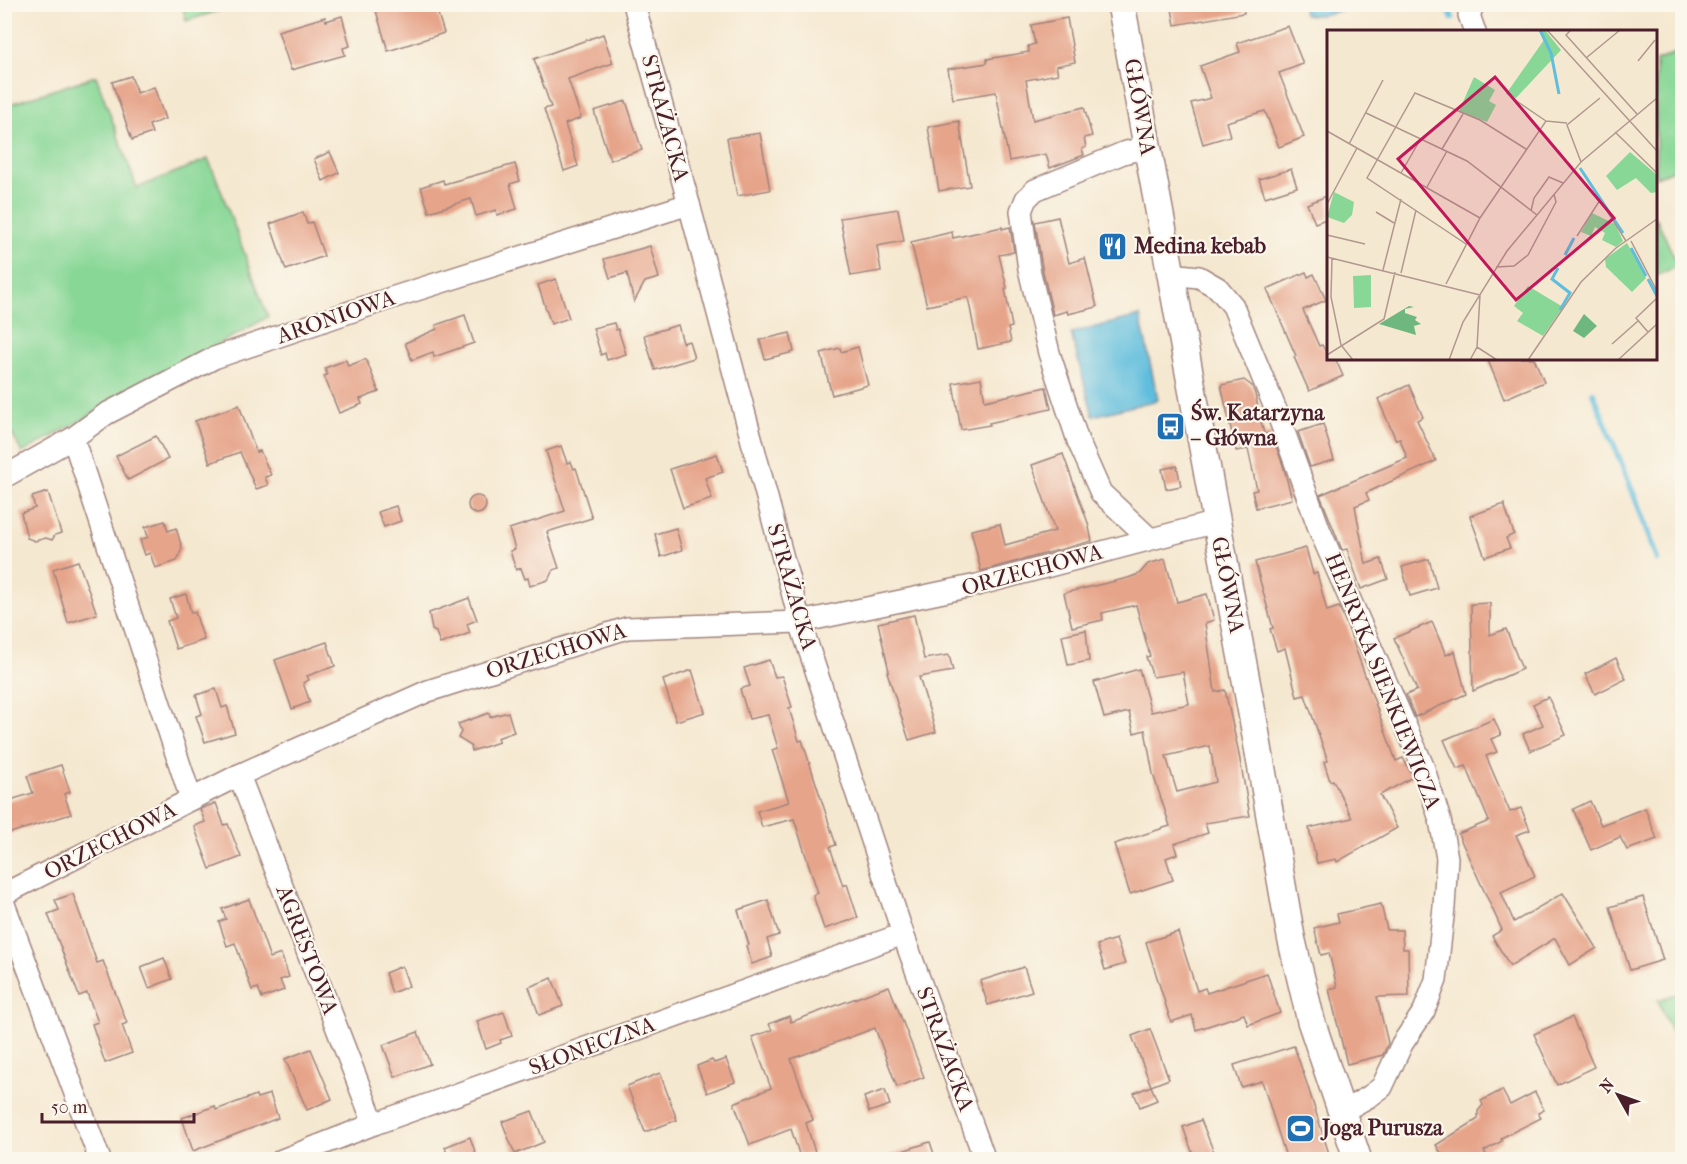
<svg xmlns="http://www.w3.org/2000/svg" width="1687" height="1164" viewBox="0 0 1687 1164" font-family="'IM FELL French Canon',serif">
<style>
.green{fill:#88d796;stroke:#697b60;stroke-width:1.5}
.water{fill:#5fbddd;stroke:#546e84;stroke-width:1.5}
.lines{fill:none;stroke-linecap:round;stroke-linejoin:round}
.stream{stroke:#5fbddd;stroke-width:6}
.building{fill:#e6a48a;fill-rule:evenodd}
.minor-casing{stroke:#a0847e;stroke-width:24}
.tertiary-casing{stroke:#a0847e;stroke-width:30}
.minor{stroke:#fff;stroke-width:21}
.tertiary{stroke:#fff;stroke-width:27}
.labels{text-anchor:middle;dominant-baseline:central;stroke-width:4.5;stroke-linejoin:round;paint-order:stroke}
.street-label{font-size:22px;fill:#4a1f2b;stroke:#fbf7ec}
.poi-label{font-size:22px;font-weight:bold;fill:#4a1f2b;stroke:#fbf7ec;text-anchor:start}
.inset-river{fill:none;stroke:#5fbddd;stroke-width:3}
.inset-road{fill:none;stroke:#b1988e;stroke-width:1.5}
.view{fill:#c2185b;fill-opacity:0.15;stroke:#c2185b;stroke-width:3}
.inset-edge{fill:none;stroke:#4a1f2b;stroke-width:3}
</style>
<rect width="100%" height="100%" fill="#fbf7ec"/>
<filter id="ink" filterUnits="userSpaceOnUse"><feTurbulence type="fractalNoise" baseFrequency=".0167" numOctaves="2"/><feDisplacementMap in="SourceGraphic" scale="12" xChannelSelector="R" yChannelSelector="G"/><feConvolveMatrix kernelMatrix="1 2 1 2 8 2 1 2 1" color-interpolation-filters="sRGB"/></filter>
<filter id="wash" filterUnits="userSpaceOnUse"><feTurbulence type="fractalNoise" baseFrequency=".008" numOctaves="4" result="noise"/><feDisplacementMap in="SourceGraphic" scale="24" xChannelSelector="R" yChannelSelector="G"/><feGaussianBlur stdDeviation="1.35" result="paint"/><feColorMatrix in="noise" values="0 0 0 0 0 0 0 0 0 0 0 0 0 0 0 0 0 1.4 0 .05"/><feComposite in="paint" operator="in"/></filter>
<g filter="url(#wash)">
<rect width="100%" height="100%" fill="#f5e8d0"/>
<g class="green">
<polygon points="182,4 237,4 237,5 186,21"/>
<polygon points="1682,50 1682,166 1656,177 1656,61"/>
<polygon points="96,76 137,188 208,159 216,177 268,317 22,453 5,420 4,106"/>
<polygon points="1656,217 1678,266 1656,276"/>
<polygon points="1682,992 1682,1058 1658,1000"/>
</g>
<g class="water">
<path d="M1302,5V4L1352,5C1339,12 1319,18 1304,14Z"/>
<polygon points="1140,316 1158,400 1093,416 1071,333"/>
</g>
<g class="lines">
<g class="stream">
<polyline points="1448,4 1452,18"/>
<polyline points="1593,393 1640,510 1657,560"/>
</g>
</g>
<g id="blocks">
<g class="building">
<polygon points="374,4 435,4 444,33 388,51"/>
<polygon points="1171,4 1243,4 1244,13 1175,25"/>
<polygon points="342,16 350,46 343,48 345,55 291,70 278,31 325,17 326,21"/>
<polygon points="1067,18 1075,62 1056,66 1058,74 1026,80 1033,120 1084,107 1092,136 1084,138 1086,147 1082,149 1084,155 1050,168 1046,154 1009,161 996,92 953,99 948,69 987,63 987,59 1029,52 1028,46 1035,44 1031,25"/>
<polygon points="1288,26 1303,64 1279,73 1304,137 1279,147 1265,111 1226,122 1230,136 1203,144 1191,103 1211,98 1200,66 1240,52 1237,43"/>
<polygon points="603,34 613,63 568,79 581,118 565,124 578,166 564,171 544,109 551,107 534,59"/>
<polygon points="131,76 137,93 154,87 165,119 149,125 152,133 132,140 112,82"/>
<polygon points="626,101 642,150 610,160 594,111"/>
<polygon points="959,121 970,186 939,191 928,127"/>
<polygon points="760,133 770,190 737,196 727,138"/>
<polygon points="330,152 339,173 323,181 314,159"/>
<polygon points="515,164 520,181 510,184 517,209 497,215 496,210 476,216 471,199 429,212 421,187 443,180 444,184"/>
<polygon points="1291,169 1297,187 1265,197 1259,179"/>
<polygon points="1329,195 1329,218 1315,223 1307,204"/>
<polygon points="898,209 904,241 877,246 881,271 851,276 840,218"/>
<polygon points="303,212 307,224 312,222 324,256 286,270 270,224"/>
<polygon points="1058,217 1069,263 1085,258 1097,307 1068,314 1067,311 1053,315 1042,267 1035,222"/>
<polygon points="1002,227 1002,229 1010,227 1014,252 999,255 1007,288 1005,289 1012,327 1008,328 1011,342 978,349 968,297 927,306 911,242 952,232 953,238"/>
<polygon points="650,246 659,278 645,282 634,302 627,273 610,278 604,259"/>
<polygon points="1306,272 1308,277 1314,274 1326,300 1303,310 1319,346 1322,345 1329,358 1335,358 1343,376 1309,391 1294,357 1296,356 1267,289"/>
<polygon points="556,279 569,318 551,324 538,285"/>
<polygon points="465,315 474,343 434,357 433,352 412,360 405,343 437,329 436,325"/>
<polygon points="614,323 616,330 618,329 626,354 607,360 605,353 601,355 593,328"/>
<polygon points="678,325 683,343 689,341 694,358 655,370 644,335"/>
<polygon points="790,333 794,352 765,359 760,340"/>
<polygon points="858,347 868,385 832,395 821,353 840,348 841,352"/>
<polygon points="1487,358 1534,358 1544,382 1504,399"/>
<polygon points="366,359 379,392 360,399 362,404 339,413 324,376 327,375 325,368 346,360 348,366"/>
<polygon points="981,378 985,401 1046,387 1051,409 989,423 990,425 961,430 953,383"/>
<polygon points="1244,380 1252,386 1255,394 1264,434 1271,433 1283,465 1292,499 1256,508 1252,491 1257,490 1248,449 1236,451 1221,385"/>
<polygon points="1409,385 1423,417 1417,420 1436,461 1366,493 1369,500 1355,506 1366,564 1381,559 1388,579 1361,589 1347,549 1342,550 1320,495 1407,458 1400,439 1396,440 1378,399"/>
<polygon points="239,405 256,452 260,451 271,475 265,477 268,485 256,489 240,452 210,463 195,421"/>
<polygon points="1323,424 1334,460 1310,467 1298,432"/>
<polygon points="156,436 168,459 128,480 116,456"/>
<polygon points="561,446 567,463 571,462 574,469 576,468 592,518 547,532 559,568 553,570 548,580 530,586 528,578 525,579 521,568 516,570 510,551 515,549 509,529 565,511 546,451"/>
<polygon points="717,454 723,472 705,478 712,499 683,508 670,469"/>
<polygon points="1063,454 1088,523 1092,541 981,571 971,530 1000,524 1005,545 1055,531 1032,465"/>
<polygon points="1177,466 1181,486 1166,489 1162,469"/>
<polygon points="48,492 61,533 55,535 52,540 46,538 35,541 27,538 21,513 35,508 32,497"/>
<circle cx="477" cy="505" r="9"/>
<polygon points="1504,504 1514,534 1506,538 1510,548 1485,557 1470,516"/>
<polygon points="396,506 401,521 384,527 378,512"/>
<polygon points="165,521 168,531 176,528 182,548 177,561 155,568 150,553 145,555 140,540 148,537 145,527"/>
<polygon points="676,528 682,550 661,557 655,534"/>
<polygon points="1306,548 1313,574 1317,573 1327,611 1339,607 1348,628 1396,761 1403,758 1413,777 1380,795 1397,828 1337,862 1336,859 1317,863 1309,828 1352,818 1333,780 1330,781 1324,762 1328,761 1305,695 1297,697 1285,648 1277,651 1270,629 1273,628 1255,562"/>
<path d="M1165,559L1177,602L1207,594L1214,620L1205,623L1215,692L1225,690L1238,749L1250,816L1205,823L1208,833L1174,844L1177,854L1166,858L1173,880L1130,894L1114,844L1170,826L1153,774L1145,730L1134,733L1129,712L1104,718L1094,682L1139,669L1151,712L1189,704L1183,672L1153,677L1146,657L1150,656L1136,605L1102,613L1103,620L1072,627L1064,593L1128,578L1139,574L1148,564ZM1210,746L1216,782L1177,792L1166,756Z"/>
<polygon points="1429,559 1437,588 1410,596 1402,567"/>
<polygon points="78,561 97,614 68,623 53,569"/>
<polygon points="186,594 191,613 195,612 204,640 176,649 167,621 176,618 170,599"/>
<polygon points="469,598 477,620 467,624 470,633 440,644 436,632 432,630 429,613"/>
<polygon points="1490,603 1490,635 1506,629 1522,669 1473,691 1471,604"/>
<polygon points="914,615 924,659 949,655 953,671 919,677 936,732 909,740 887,672 889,671 878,623"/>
<polygon points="1432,622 1446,655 1455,651 1466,694 1415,717 1406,695 1417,690 1394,638"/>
<polygon points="1086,630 1089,661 1068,665 1062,635"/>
<polygon points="327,642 335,666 307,676 309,680 303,683 310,702 292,709 275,660"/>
<polygon points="1616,658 1626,679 1595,694 1585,674"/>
<polygon points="769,660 775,677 782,676 792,707 789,708 799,741 802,740 836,845 830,847 843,886 847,884 858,918 824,929 813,895 818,893 794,819 762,827 757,811 789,802 772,750 778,748 768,715 749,719 740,689 750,686 744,668"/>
<polygon points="692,670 705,712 676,721 663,680"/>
<polygon points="216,689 222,708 227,706 235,733 205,742 196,716 202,714 196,695"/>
<polygon points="1548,697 1566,735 1530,751 1523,734 1543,725 1533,704"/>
<polygon points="508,712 514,732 497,738 499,742 472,751 471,746 458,738 461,732 458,724 489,713 490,717"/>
<polygon points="1494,719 1501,735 1491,739 1497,752 1486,756 1510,812 1521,808 1530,830 1516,835 1535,876 1501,892 1514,922 1563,893 1597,948 1570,965 1555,938 1510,966 1492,936 1502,930 1458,834 1489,821 1466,766 1457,769 1444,740"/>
<polygon points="61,765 70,792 64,794 71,814 4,835 4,802 33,793 27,776"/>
<polygon points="1590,801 1601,825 1645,808 1657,839 1627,850 1620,837 1591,850 1573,809"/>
<polygon points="216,803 224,825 228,824 241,857 210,869 194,826 205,822 200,809"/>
<polygon points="73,894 97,963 103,961 127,1023 122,1025 132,1053 105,1063 92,1024 98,1022 87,993 79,996 48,914 59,910 55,900"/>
<polygon points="1643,897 1663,960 1630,970 1610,907"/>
<polygon points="249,899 270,958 281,954 289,977 280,980 284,990 262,998 258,988 252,990 235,943 227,946 219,922 226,919 222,909"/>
<polygon points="768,900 779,935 767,939 772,957 752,964 746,946 749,945 738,910"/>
<polygon points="1381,904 1387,930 1402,930 1403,949 1408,949 1409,996 1377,997 1388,1043 1383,1055 1347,1064 1329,989 1337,987 1329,953 1321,955 1314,928 1339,922 1337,914"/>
<polygon points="1178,932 1197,991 1205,988 1207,993 1267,973 1280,1013 1248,1025 1244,1014 1196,1030 1192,1015 1171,1022 1146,942"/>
<polygon points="1116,939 1125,964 1105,970 1097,945"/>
<polygon points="164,958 172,979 149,988 141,967"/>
<polygon points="402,966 409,986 392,993 385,973"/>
<polygon points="1024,967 1032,991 988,1005 980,981"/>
<polygon points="552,978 563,1006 539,1015 529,987"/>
<polygon points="889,986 924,1077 897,1087 875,1028 791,1059 813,1120 806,1123 815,1152 800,1157 791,1129 750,1145 734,1103 771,1088 752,1037 772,1030 769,1024 789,1016 791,1022"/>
<polygon points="504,1012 512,1036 500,1040 501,1043 486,1049 477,1021"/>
<polygon points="1572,1017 1594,1067 1557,1085 1534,1034"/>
<polygon points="1150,1029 1169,1079 1151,1086 1132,1036"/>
<polygon points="418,1032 430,1064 395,1077 383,1045"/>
<polygon points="1294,1046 1307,1084 1331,1160 1287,1160 1262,1081 1241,1087 1234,1065"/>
<polygon points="311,1049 332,1099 307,1110 285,1059"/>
<polygon points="726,1059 735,1082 707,1093 697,1066 712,1060 714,1063"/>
<polygon points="660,1073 677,1120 645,1132 627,1086"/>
<polygon points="1151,1086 1157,1100 1140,1107 1134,1093"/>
<polygon points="885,1090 890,1105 869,1112 864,1097"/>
<polygon points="1502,1090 1510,1105 1535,1092 1544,1110 1538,1113 1541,1118 1501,1138 1502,1141 1484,1151 1489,1160 1445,1160 1436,1145 1478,1119 1478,1111 1483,1105 1481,1101"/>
<polygon points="270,1094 278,1118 193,1151 182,1118 215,1106 216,1110 256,1095 257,1098"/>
<polygon points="532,1111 544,1142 515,1154 502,1122"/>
<polygon points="1201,1120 1217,1160 1195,1160 1183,1127"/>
<polygon points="470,1137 478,1160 449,1160 445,1147"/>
<polygon points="930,1142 936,1160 888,1160 887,1156"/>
</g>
</g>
</g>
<g filter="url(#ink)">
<use href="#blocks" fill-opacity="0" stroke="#a0847e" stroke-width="1.5"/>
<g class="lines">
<defs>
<g id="minor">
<polyline points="634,4 689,204 800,622 903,934 985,1160"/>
<polyline points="1474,4 1469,15 1475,32"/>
<polyline points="1147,147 1123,153 1035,190 1026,199 1021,211 1029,269 1049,353 1078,441 1101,493 1149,538"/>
<polyline points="1170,274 1199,277 1218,288 1233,306 1278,415 1320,531 1423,766 1440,820 1447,858 1444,907 1436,980 1424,1011 1402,1044 1382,1087 1370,1096 1342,1112"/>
<polyline points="73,438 191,799"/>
<polyline points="4,477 73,438 106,414 214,358 388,299 689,204"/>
<polyline points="239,775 374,1124"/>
<polyline points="4,894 239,775 428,691 627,628 800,622 977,585 1216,522"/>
<polyline points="4,904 100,1160"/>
<polyline points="282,1160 374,1124 903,934"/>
</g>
<polyline id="tertiary" points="1121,4 1254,724 1291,937 1311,1021 1358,1160"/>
</defs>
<use href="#minor" class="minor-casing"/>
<use href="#tertiary" class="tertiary-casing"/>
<use href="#minor" class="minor"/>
<use href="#tertiary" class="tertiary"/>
</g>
</g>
<defs>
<symbol id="restaurant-square" viewBox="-11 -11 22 22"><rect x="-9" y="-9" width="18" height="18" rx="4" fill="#1f6fb2" stroke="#fbf7ec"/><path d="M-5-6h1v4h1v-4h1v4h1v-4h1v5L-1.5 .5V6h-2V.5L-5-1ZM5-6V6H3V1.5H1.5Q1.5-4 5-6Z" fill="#fff"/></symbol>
<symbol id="bus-square" viewBox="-11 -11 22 22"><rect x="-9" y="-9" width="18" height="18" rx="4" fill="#1f6fb2" stroke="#fbf7ec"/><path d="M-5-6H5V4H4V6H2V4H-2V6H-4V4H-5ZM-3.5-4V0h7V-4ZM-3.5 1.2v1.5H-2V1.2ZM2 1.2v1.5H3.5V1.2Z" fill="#fff"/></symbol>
<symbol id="stadium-square" viewBox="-11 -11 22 22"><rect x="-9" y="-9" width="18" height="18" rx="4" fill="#1f6fb2" stroke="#fbf7ec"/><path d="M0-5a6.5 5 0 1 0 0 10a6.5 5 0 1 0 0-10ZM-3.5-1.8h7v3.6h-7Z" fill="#fff"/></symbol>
</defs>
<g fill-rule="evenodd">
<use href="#restaurant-square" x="1096" y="230" width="33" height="33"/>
<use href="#bus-square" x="1154" y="410" width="33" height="33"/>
<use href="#stadium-square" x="1284" y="1112" width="33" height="33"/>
</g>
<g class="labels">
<g class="street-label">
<text transform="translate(1140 107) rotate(80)">GŁÓWNA</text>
<text transform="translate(665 118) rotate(75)">STRAŻACKA</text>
<text transform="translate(336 317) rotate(-19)">ARONIOWA</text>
<text transform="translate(1032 570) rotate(-15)">ORZECHOWA</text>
<text transform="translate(1228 585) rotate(79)">GŁÓWNA</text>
<text transform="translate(792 587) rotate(74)">STRAŻACKA</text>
<text transform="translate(556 651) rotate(-17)">ORZECHOWA</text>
<text transform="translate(1383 681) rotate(68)">HENRYKA SIENKIEWICZA</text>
<text transform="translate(110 841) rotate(-27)">ORZECHOWA</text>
<text transform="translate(307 950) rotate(69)">AGRESTOWA</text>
<text transform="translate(592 1046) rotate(-20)">SŁONECZNA</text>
<text transform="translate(945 1049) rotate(70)">STRAŻACKA</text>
</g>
<g class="poi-label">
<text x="1134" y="246">Medina kebab</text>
<text x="1191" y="413">Św. Katarzyna<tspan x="1191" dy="25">– Główna</tspan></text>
<text x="1322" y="1128">Joga Purusza</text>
</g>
</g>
<g transform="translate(1327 30)">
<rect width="330" height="330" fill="#f5e8d0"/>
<path d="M212,0H218L234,20L188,69L179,64L217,10ZM147,47L168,60L162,71L169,75L160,92L132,81ZM303,122L330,145V162L324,163L309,148L290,160L279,146ZM7,162L27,172L25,185L17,193L0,187ZM265,183L288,194L296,211L289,217L275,210L278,203L268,197L264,206L254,202ZM300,213L319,248L305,262L279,237L278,229ZM44,245V277L27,278L26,246ZM201,256L236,277L216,306L190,291L196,283L187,276Z" fill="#88d796"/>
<path d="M82,276L87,277L78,279V283L90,287L88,290L94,294L87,296L89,305L52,294ZM257,284L270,296L257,308L246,301Z" fill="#6eb87f"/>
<path class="inset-river" d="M213,0L224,23L232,64M253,138L296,203M304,218L319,246M238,225L247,208M231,238L225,249L243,263L233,280M321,249L330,266"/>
<path class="inset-road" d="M220,0L330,121M244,0L239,5L310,84M259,28L293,0M311,31L328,10M188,70L219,91M39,83L140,131L210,185M0,101L153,188M288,102L330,143M22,114L56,50M115,119L136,84M254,132L240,95L273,68M74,143L93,110M100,157L120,121M0,174L30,118M204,181L207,168L222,147L236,153M49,182L67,193M0,205L38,214M250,206L273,170L299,211M304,211L330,261M139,214L40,148L88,63L153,90L199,119M0,227L153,265M5,228L4,267L14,315L26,330M169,237L187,236L201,225L229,172L227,164M56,240L74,169M74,243L89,180M119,254L153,188L219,91L240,93M321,302L309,288L329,269M285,314L311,291M150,317L170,330M0,325L57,289L68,242M122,330L136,292L180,221L254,132L330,68M143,330L150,317L153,265M201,330L254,252L289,218L330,189M291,330L330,294"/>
<path class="view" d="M168,47L287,188L189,270L71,129Z"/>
<rect width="330" height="330" class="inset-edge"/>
</g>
<rect width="1687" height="1164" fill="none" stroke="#fbf7ec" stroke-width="24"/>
<g transform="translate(1618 1095) rotate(310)" stroke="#fbf7ec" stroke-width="4.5" paint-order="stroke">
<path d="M0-4.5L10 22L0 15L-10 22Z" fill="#4a1f2b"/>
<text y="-9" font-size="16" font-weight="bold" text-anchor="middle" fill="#4a1f2b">N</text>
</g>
<path d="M42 1113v9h152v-9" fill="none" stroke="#4a1f2b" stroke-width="3"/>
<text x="51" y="1113" font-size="18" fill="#4a1f2b" stroke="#fbf7ec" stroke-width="4.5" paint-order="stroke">50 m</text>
</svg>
